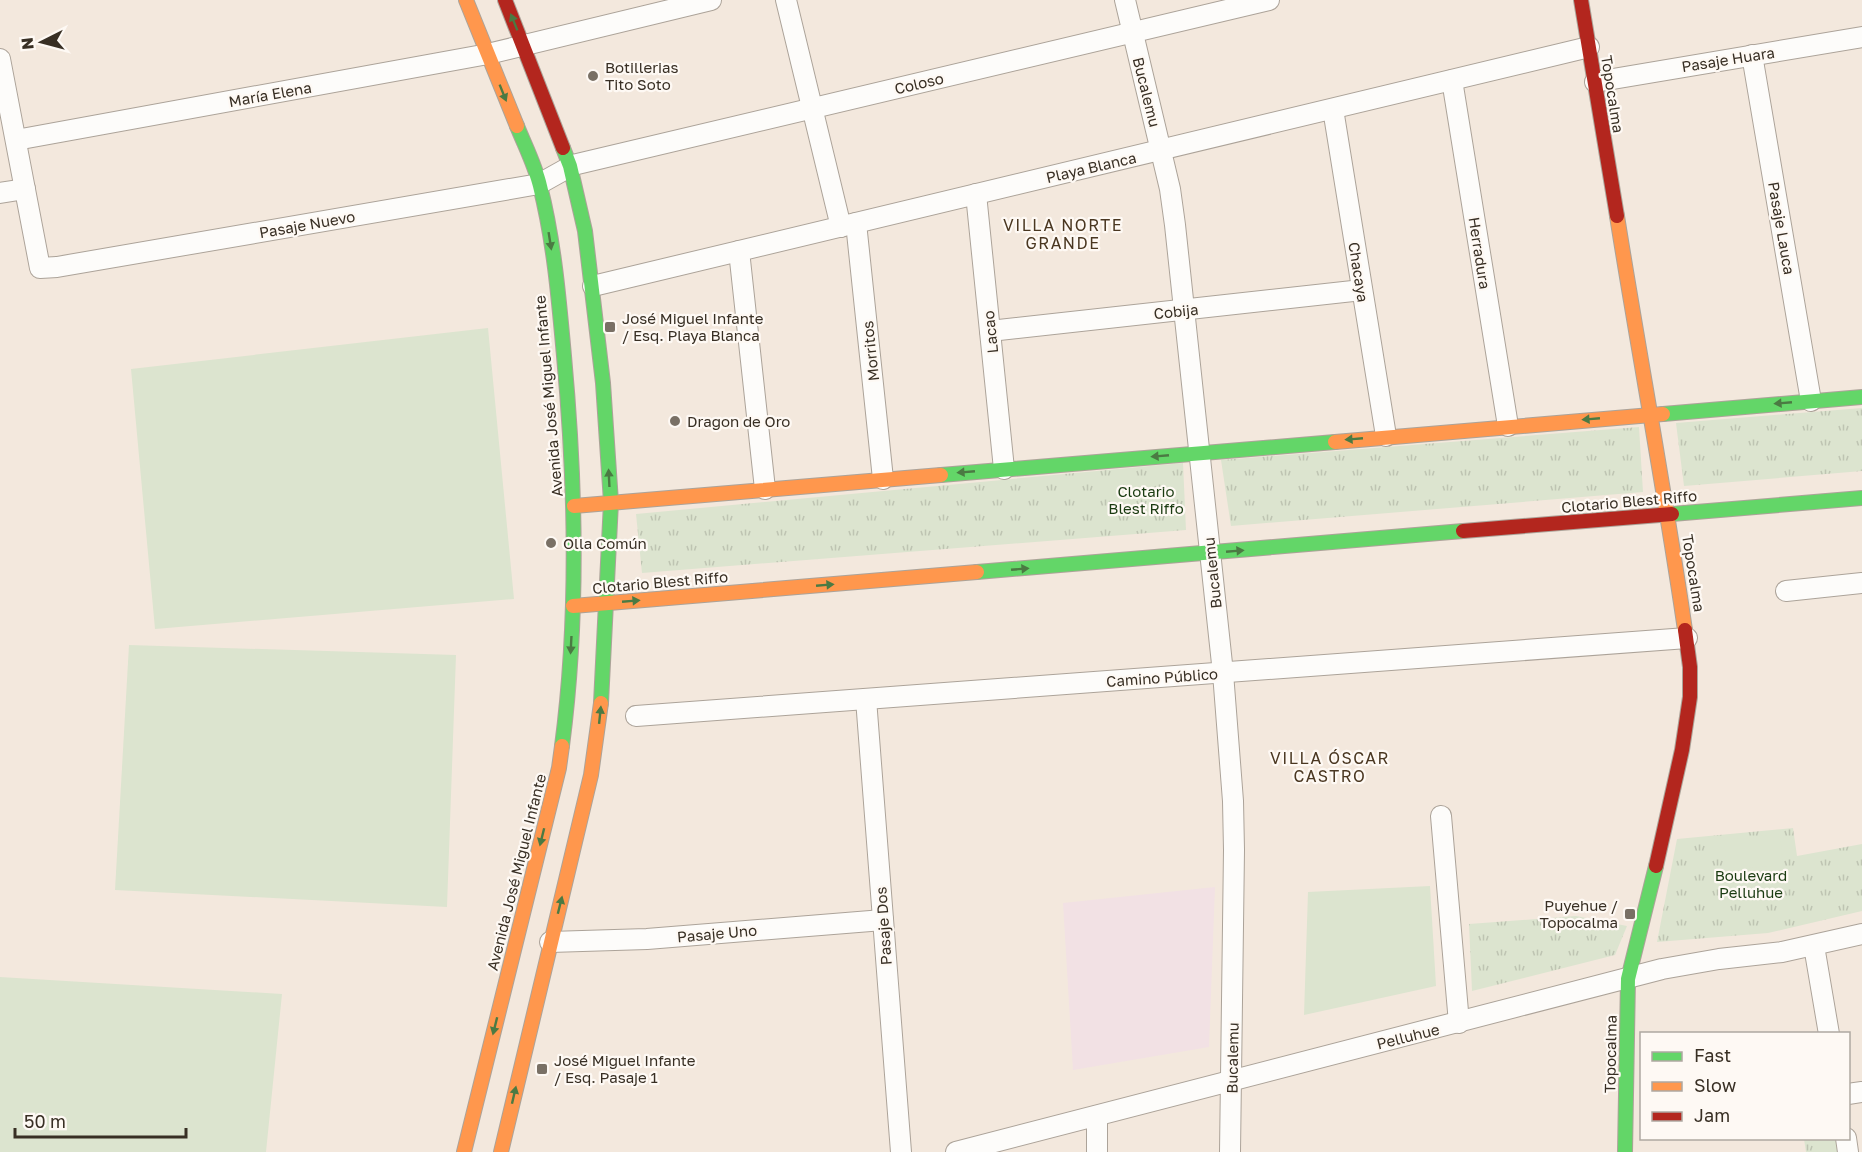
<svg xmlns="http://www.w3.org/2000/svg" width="1862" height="1152" viewBox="0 0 1862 1152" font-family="'Golos Text',sans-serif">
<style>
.education{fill:#f2e1e4}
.grass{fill:url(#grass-tufts)}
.garden{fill:#dce4cf}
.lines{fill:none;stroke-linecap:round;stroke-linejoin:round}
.street-casing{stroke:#aca399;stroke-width:22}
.fast-casing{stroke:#aca399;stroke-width:16}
.slow-casing{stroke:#aca399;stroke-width:16}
.jam-casing{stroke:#aca399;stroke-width:16}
.street{stroke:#fdfcfa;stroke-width:20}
.fast{stroke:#63d668;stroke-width:14}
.slow{stroke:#ff974d;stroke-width:14}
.jam{stroke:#b3261e;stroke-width:14}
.oneway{fill:#4b7a43}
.poi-dot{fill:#797065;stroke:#fef9f4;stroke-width:2}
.labels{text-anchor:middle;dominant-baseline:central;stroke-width:4.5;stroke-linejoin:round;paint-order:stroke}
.street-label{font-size:15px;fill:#382f24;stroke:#fef9f4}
.poi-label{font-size:15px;fill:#382f24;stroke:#fef9f4;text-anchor:start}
.park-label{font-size:15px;fill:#1a3b11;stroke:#fef9f4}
.neighbourhood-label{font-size:16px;letter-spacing:1.5px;fill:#4a3721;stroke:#fef9f4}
</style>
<defs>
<pattern id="grass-tufts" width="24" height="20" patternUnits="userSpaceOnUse" patternTransform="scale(1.5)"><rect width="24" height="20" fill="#dce4cf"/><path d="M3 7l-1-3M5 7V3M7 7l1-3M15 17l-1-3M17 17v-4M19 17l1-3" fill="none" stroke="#bec4b2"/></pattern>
</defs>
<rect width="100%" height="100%" fill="#f3e8dd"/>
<polygon class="education" points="1215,887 1209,1047 1073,1070 1063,903"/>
<g class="grass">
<polygon points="1862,408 1862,471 1684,486 1676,423"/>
<polygon points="1639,427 1643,492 1231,526 1221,460"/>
<polygon points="1183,463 1186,530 642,573 636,514"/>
<polygon points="1793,828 1797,856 1862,844 1862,911 1768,933 1657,942 1677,839"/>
<polygon points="1576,916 1627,926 1615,955 1472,991 1469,924"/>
<polygon points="1804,1139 1836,1139 1839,1152 1806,1152"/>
</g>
<g class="garden">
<polygon points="488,328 514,599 155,629 131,369"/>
<polygon points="129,645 456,655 447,907 115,890"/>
<polygon points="1780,834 1783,865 1727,870 1724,840"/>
<polygon points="1430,886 1436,986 1304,1015 1308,892"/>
<polygon points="0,977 282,994 266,1152 0,1152"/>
</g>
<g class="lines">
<defs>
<g id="street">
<polyline points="786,0 841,227"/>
<polyline points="1125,0 1170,189 1175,225 1223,673 1233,801 1234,850 1230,1152"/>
<polyline points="1752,55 1811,401"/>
<polyline points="0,59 40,268 57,267 539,184 573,165 1269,0"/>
<polyline points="1452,80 1508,426"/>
<polyline points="1595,82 1862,37"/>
<polyline points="1333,109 1386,436"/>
<polyline points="16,140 488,54 711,0"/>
<polyline points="0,193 25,189"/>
<polyline points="976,194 1004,469"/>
<polyline points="856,223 883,479"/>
<polyline points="739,251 765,489"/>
<polyline points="593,286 1589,47"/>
<polyline points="990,331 1362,290"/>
<polyline points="1786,591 1862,583"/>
<polyline points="866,699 901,1152"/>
<polyline points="636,716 1687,638"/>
<polyline points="1441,816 1459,1023"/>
<polyline points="550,942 647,939 883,920"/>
<polyline points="1814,946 1829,1034"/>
<polyline points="1848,1094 1862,1092"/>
<polyline points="1846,1138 1848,1152"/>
<polyline points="956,1152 1662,969 1719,959 1782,952 1862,934"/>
<polyline points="1097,1152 1097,1116"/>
</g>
<g id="fast">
<path d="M517,126C525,146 535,165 540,186C554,241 559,300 564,356C576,486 579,617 562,746"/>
<polyline points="563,148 570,166 585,231 603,383 611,502 601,703"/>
<polyline points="1663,414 1862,397"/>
<polyline points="941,475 1335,442"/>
<polyline points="1672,514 1862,498"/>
<polyline points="977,572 1463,531"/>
<polyline points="1625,1152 1628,979 1656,866"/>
</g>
<g id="slow">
<polyline points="466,0 517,126"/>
<path d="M1617,216C1639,354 1665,492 1685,630"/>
<polyline points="1335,442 1663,414"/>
<polyline points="574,506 941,475"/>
<polyline points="573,606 977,572"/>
<polyline points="464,1152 559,768 562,746"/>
<polyline points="501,1152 591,775 601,703"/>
</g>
<g id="jam">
<polyline points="505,0 563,148"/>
<polyline points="1581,0 1617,216"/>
<polyline points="1463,531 1672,514"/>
<polyline points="1656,866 1682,750 1690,697 1690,667 1685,630"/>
</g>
</defs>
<use href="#street" class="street-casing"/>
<use href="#fast" class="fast-casing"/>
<use href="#slow" class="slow-casing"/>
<use href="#jam" class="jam-casing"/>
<use href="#street" class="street"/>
<use href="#fast" class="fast"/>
<use href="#slow" class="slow"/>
<use href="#jam" class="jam"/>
</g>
<defs><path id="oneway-solid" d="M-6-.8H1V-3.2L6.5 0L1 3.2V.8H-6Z" transform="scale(1.5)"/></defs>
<g class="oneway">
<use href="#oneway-solid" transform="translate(514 22) rotate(-112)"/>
<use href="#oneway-solid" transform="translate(503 93) rotate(68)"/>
<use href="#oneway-solid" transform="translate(550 241) rotate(81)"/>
<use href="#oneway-solid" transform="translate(1783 403) rotate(175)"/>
<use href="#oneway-solid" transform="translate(1591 419) rotate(175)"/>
<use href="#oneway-solid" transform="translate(1354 439) rotate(175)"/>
<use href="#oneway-solid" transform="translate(1160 456) rotate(175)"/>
<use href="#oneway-solid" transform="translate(966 472) rotate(175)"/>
<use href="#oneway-solid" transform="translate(609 478) rotate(-93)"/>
<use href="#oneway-solid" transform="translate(1235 551) rotate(-5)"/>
<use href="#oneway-solid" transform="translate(1020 569) rotate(-5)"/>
<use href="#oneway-solid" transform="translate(825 585) rotate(-5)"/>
<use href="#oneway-solid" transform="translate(631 601) rotate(-5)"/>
<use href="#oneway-solid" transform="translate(571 645) rotate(93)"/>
<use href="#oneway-solid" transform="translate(600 715) rotate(-84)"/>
<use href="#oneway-solid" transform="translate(542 837) rotate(104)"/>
<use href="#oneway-solid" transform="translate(560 905) rotate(-76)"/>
<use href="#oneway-solid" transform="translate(495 1026) rotate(104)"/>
<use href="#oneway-solid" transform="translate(514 1095) rotate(-77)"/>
</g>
<g class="poi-dot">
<circle cx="593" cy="76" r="6"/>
<rect x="604" y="321" width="12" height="12" rx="3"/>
<circle cx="675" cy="421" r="6"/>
<circle cx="551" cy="543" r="6"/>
<rect x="1624" y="908" width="12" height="12" rx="3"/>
<rect x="536" y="1063" width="12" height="12" rx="3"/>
</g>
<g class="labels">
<g class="street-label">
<text transform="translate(1728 59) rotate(-9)">Pasaje Huara</text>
<text transform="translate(919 83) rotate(-13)">Coloso</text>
<text transform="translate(1147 92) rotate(76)">Bucalemu</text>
<text transform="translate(270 94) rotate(-10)">María Elena</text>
<text transform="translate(1613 94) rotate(81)">Topocalma</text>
<text transform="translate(1091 167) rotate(-13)">Playa Blanca</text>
<text transform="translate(307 224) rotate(-10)">Pasaje Nuevo</text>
<text transform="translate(1782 228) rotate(80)">Pasaje Lauca</text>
<text transform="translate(1480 253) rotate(81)">Herradura</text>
<text transform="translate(1359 272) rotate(81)">Chacaya</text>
<text transform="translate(1176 311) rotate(-6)">Cobija</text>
<text transform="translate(990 332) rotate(-96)">Lacao</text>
<text transform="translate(870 351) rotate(-96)">Morritos</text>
<text transform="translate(548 396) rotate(-95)">Avenida José Miguel Infante</text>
<text transform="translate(1629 501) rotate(-5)">Clotario Blest Riffo</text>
<text transform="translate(1212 573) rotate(-96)">Bucalemu</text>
<text transform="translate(1694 573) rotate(81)">Topocalma</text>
<text transform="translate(660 582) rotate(-5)">Clotario Blest Riffo</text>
<text transform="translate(1162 677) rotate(-4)">Camino Público</text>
<text transform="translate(516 872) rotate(-76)">Avenida José Miguel Infante</text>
<text transform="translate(883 926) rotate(-94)">Pasaje Dos</text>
<text transform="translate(717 933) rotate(-5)">Pasaje Uno</text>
<text transform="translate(1408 1036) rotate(-14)">Pelluhue</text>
<text transform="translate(1610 1054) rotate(-89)">Topocalma</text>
<text transform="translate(1232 1058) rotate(-89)">Bucalemu</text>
</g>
<g class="poi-label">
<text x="605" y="67">Botillerias<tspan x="605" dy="17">Tito Soto</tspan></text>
<text x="622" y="318">José Miguel Infante<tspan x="622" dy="17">/ Esq. Playa Blanca</tspan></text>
<text x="687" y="421">Dragon de Oro</text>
<text x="563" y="543">Olla Común</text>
<text x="1618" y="905" text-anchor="end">Puyehue /<tspan x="1618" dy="17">Topocalma</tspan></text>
<text x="554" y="1060">José Miguel Infante<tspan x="554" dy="17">/ Esq. Pasaje 1</tspan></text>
</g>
<g class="park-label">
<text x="1146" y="491">Clotario<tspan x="1146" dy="17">Blest Riffo</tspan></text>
<text x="1751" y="875">Boulevard<tspan x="1751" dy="17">Pelluhue</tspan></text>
</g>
<g class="neighbourhood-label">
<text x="1063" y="225">VILLA NORTE<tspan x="1063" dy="18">GRANDE</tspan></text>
<text x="1330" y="758">VILLA ÓSCAR<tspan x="1330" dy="18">CASTRO</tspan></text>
</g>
</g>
<rect x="1640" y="1032" width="210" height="108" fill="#fef9f4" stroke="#afa8a1" stroke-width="1.5"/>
<rect x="1652" y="1052" width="30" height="9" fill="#63d668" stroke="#afa8a1" stroke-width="1.5"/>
<text x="1694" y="1062" font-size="18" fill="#382f24">Fast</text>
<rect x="1652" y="1082" width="30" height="9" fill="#ff974d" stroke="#afa8a1" stroke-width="1.5"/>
<text x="1694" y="1092" font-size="18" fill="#382f24">Slow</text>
<rect x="1652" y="1112" width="30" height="9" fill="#b3261e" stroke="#afa8a1" stroke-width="1.5"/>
<text x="1694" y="1122" font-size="18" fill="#382f24">Jam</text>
<g transform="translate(42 42) rotate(264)" stroke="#fef9f4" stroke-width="4.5" paint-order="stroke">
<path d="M0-4.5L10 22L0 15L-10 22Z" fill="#382f24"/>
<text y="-9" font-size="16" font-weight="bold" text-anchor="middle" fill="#382f24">N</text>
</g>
<path d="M15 1128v9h171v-9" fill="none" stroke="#382f24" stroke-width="3"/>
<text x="24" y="1128" font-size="18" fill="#382f24" stroke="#fef9f4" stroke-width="4.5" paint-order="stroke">50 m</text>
</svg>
